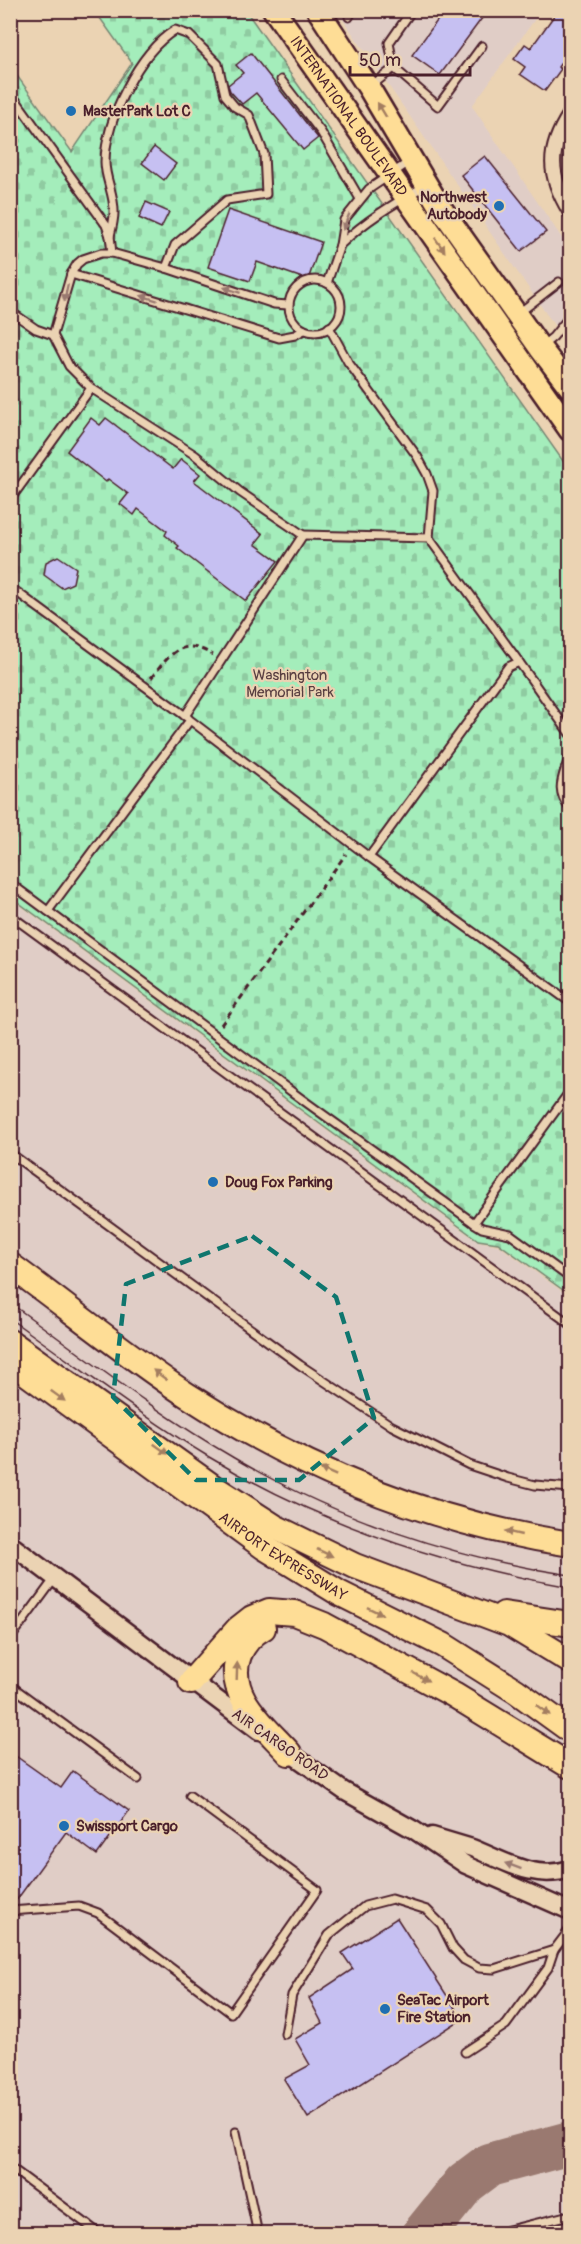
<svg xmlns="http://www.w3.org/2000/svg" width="581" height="2244" viewBox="0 0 581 2244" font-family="Pangolin,sans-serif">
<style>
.built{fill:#e0cdc6}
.cemetery{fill:url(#cemetery-stones);stroke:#778673;stroke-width:1.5}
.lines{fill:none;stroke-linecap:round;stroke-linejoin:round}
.taxiway{stroke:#9a796f;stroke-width:44}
.building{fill:#c6c0f2;stroke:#4a1f2b;stroke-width:1.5}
.service-casing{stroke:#4a1f2b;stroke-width:11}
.minor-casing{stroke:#4a1f2b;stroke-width:18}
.tertiary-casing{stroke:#4a1f2b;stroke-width:21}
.primary-casing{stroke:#4a1f2b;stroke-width:26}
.motorway-casing{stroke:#4a1f2b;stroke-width:28}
.path{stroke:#4a1f2b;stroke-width:3;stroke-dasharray:6 4.5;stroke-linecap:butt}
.service{stroke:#ebd3b3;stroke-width:7}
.minor{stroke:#ebd3b3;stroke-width:14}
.tertiary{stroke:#ebd3b3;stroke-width:16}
.primary{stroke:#fedd96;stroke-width:21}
.motorway{stroke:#fedd96;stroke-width:24}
.tram{stroke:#4a1f2b;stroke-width:1.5}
.oneway{fill:#a47e60}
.oneway2{fill:#9a796f}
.marked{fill:none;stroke:#0f766e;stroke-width:4.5;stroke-dasharray:12 8;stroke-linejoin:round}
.poi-dot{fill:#1f6fb2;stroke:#ebd3b3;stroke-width:2}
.labels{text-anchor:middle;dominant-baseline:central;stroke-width:4.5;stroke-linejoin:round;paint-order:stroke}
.poi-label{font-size:15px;font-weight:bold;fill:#4a1f2b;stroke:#ebd3b3;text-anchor:start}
.street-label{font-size:15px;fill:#4a1f2b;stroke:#ebd3b3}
.park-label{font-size:15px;fill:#583e41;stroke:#ebd3b3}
</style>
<defs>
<pattern id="cemetery-stones" width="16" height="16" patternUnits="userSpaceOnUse" patternTransform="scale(1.5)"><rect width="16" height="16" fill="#a4edbb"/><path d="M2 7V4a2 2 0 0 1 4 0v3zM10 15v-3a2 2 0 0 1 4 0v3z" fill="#8fcba1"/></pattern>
</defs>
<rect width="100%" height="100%" fill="#ebd3b3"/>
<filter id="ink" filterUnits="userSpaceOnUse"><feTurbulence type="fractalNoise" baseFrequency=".0167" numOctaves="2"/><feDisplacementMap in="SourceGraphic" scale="12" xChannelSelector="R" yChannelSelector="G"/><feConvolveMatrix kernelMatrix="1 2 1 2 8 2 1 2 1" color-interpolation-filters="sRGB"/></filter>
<g filter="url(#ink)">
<g class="built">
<polygon points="337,11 541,11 472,106 570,250 570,348"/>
<polygon points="10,898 477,1241 498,1245 570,1297 570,2233 11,2233"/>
</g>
<polygon class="cemetery" points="95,11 246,11 570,471 570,1295 498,1243 478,1240 11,897 10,66 72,152 132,63"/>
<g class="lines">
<polyline class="taxiway" points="424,2234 465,2183 489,2165 570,2143"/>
</g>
<g class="building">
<polygon points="445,10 488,10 440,75 412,55"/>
<polygon points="558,10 566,10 570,14 570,50 558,67 561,69 545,91 520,74 525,67 514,59 525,44 531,48"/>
<polygon points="251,53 318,138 303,150 256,93 242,104 230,91 228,85 243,73 236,65"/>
<polygon points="154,147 176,164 164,180 142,163"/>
<polygon points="485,156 546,232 521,251 461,175"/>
<polygon points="146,202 169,212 161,228 139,218"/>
<polygon points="228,210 321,242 308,280 257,262 250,281 208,267"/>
<polygon points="91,418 100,425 106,418 173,469 181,459 200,474 194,481 263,534 255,544 278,561 246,601 177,548 179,546 165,535 167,531 138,509 134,515 120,504 128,494 108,479 106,482 67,451"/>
<polygon points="58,556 76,568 73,583 62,588 44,575 46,562"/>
<polygon points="10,1752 61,1788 73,1771 129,1811 97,1855 66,1832 13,1905 10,1905"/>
<polygon points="397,1918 462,2019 308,2118 284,2079 310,2065 295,2039 322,2023 309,1998 353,1969 342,1953"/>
</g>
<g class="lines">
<defs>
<g id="service">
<polyline points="349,17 353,10"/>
<polyline points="394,68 389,43 412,10"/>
<polyline points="281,80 321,132 360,199"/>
<polyline points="371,86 394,68 438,106 482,46"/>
<polyline points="10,92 106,225 110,236 112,253"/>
<path d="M110,236C112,228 114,220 114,213C115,196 105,179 105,162C105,120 139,52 175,30L189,35L218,64L225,95L235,107L249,115L264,154L266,194L227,200L175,245L166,268"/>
<path d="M340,245C365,221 393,204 423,187"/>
<polyline points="71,274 279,338 295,335 304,330"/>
<circle cx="315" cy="306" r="26"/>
<polyline points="327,283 340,245 344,220 369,189 409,162"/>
<polyline points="10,311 36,329 53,335 69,366 91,388 10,500"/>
<polyline points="519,313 559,282"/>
<polyline points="329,327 348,362 417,456 427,474 433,491 429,538"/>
<polyline points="53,335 71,274 77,264 83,259 101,253 112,253 166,268 274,304 288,305"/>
<polyline points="542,346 553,337 570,316"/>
<polyline points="91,388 195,455 240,492 303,535 185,716"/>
<polyline points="303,535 429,538 519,662 508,667 369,857"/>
<polyline points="10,587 188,718"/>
<polyline points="519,662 570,734"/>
<path d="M570,753C565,776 553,787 570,809"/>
<polyline points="10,883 303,1100 474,1223 482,1228 510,1234 570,1278"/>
<polyline points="48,911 190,720 369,857 570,1002"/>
<polyline points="10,915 570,1324"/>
<polyline points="10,1153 300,1365 392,1426 469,1465 508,1478 535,1485 570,1488"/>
<polyline points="474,1223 570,1091"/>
<polyline points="10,1639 55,1578"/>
<polyline points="10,1685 138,1779"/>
<polyline points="10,1911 79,1906 98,1913 231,2013 317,1890 190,1796"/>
<polyline points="285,2034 292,1995 329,1935 365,1906 392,1899 427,1910 441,1924 453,1948 464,1960 479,1968 494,1969 554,1950"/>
<polyline points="465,2052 506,2025 548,1968 554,1950 570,1929"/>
<polyline points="236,2132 258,2234"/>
<polyline points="10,2167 100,2234"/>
<polyline points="493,2234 570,2215"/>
<polyline points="570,2234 570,2233"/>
</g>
<path id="minor" d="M570,115C547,150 548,175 570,211"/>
<g id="tertiary">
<polyline points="10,1544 259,1731"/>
<polyline points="280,1746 344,1791 414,1830 466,1865 570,1911"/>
<path d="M432,1836C445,1840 459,1844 472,1848C505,1861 534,1881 570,1869"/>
</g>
<g id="primary">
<path id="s1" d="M274,10L570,430"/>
<polyline points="318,10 369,88 438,204 540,348 570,387"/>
</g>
<g id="motorway">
<path d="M10,1265C69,1308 126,1355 187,1395C303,1470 433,1523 570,1544"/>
<polyline points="10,1342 213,1487 275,1527 355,1566 509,1624 570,1661"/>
<path id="s2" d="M10,1361L264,1547L339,1593L443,1645L516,1691L570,1730"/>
<polyline points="504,1614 570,1624"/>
<path d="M263,1628C252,1634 244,1643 239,1655C224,1695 266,1727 289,1753"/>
<polyline points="191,1682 238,1629 252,1618 269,1611 294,1613 324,1625 454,1695 570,1766"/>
</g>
</defs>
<use href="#service" class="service-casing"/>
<use href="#minor" class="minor-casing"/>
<use href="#tertiary" class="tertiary-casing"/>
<use href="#primary" class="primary-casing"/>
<use href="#motorway" class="motorway-casing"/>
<g class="path">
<polyline points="10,618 20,605"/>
<path d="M151,678C171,654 181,636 213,655"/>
<polyline points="221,1025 346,854"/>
</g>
<use href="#service" class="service"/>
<use href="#minor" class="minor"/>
<use href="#tertiary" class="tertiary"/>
<use href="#primary" class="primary"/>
<use href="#motorway" class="motorway"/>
<g class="tram">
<path d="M10,1303C84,1356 156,1413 234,1458C336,1518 453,1558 570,1575"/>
<path d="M10,1319C76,1365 140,1415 209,1457C320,1524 443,1565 570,1587"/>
</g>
</g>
<defs><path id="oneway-solid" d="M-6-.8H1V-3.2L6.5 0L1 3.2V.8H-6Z" transform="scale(1.5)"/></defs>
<g class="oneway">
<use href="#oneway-solid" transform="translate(382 110) rotate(-121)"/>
<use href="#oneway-solid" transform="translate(440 245) rotate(55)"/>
<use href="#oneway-solid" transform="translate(160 1375) rotate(-144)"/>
<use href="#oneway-solid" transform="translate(58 1396) rotate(36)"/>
<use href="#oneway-solid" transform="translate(161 1449) rotate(36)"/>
<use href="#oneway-solid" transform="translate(328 1472) rotate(-156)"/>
<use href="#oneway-solid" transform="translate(513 1533) rotate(-167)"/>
<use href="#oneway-solid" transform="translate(325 1553) rotate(25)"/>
<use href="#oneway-solid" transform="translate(375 1611) rotate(26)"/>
<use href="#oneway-solid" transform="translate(237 1671) rotate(-88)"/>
<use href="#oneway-solid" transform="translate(421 1677) rotate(28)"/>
<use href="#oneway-solid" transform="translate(543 1710) rotate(36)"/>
</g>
<g class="oneway2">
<use href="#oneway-solid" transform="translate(346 222) rotate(112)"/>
<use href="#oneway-solid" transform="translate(232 290) rotate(-162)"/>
<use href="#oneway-solid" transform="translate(66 293) rotate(102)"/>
<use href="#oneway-solid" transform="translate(149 298) rotate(-163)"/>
<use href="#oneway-solid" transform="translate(513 1866) rotate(-160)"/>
</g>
</g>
<path class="marked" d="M252,1236L336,1297L374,1418L299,1480H196L113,1397L126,1284Z"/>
<g class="poi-dot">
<circle cx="71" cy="111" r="6"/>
<circle cx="499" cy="206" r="6"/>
<circle cx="213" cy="1182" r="6"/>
<circle cx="64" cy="1826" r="6"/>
<circle cx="385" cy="2009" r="6"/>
</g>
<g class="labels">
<g class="poi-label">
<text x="83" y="111">MasterPark Lot C</text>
<text x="487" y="197" text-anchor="end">Northwest<tspan x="487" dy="17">Autobody</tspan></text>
<text x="225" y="1182">Doug Fox Parking</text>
<text x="76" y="1826">Swissport Cargo</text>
<text x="397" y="2000">SeaTac Airport<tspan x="397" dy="17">Fire Station</tspan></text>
</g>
<g class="street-label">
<text stroke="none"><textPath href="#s1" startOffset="130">INTERNATIONAL BOULEVARD</textPath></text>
<text stroke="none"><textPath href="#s2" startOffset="336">AIRPORT EXPRESSWAY</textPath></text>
<text transform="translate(280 1745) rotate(35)">AIR CARGO ROAD</text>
</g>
<g class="park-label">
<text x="290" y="675">Washington<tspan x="290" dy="17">Memorial Park</tspan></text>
</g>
</g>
<rect width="581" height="2244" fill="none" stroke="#ebd3b3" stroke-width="36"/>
<rect x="18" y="18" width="545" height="2208" fill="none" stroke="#4a1f2b" stroke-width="2" filter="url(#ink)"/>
<path d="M350 66v9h120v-9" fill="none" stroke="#4a1f2b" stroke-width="3"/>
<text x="359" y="66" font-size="18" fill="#4a1f2b" stroke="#ebd3b3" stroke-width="4.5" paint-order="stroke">50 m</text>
</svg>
